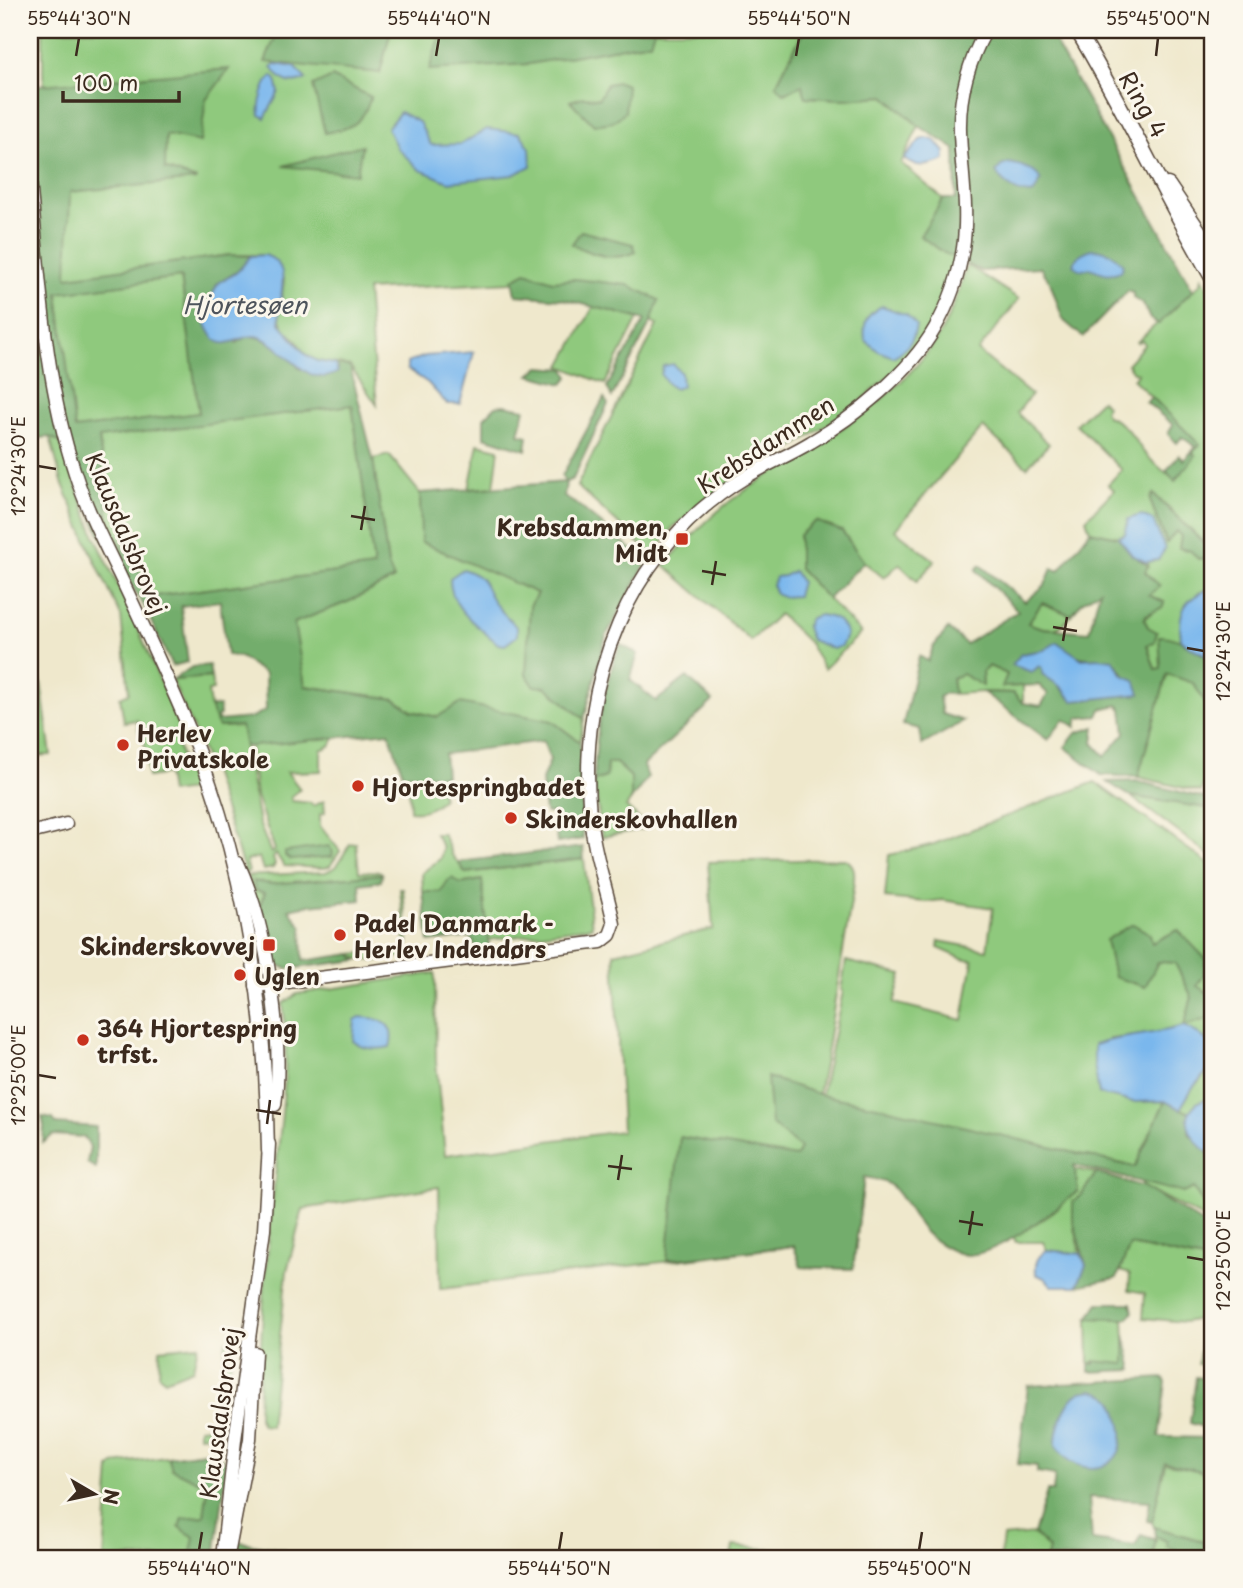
<svg xmlns="http://www.w3.org/2000/svg" width="1243" height="1588" viewBox="0 0 1243 1588" font-family="'Playpen Sans',sans-serif">
<style>
.green{fill:#8fc97d;stroke:#657a4e;stroke-width:2;fill-rule:evenodd}
.forest{fill:#73ad6c;stroke:#576c45;stroke-width:2;fill-rule:evenodd}
.water{fill:#7ab7ed;stroke:#5a7086;stroke-width:2}
.lines{fill:none;stroke-linecap:round;stroke-linejoin:round}
.secondary-casing{stroke:#564638;stroke-width:15}
.primary-casing{stroke:#564638;stroke-width:17}
.secondary{stroke:#fff;stroke-width:12}
.primary{stroke:#fff;stroke-width:14}
.ticks{fill:none;stroke:#3b2a1e;stroke-width:2.5}
.poi-dot{fill:#c8321e;stroke:#fbf7ec;stroke-width:2.5}
.labels{text-anchor:middle;dominant-baseline:central;stroke-width:6;stroke-linejoin:round;paint-order:stroke}
.street-label{font-size:23px;fill:#3b2a1e;stroke:#fbf7ec}
.poi-label{font-size:23px;font-weight:bold;fill:#3b2a1e;stroke:#fbf7ec;text-anchor:start}
.water-label{font-size:24px;font-style:italic;fill:#4e545c;stroke:#fbf7ec}
.neatline{fill:none;stroke:#3b2a1e;stroke-width:2.5}
.ticks-label{font-size:18px;text-anchor:middle;fill:#3b2a1e}
</style>
<rect width="100%" height="100%" fill="#fbf7ec"/>
<filter id="ink" filterUnits="userSpaceOnUse"><feTurbulence type="fractalNoise" baseFrequency=".0143" numOctaves="2"/><feDisplacementMap in="SourceGraphic" scale="14" xChannelSelector="R" yChannelSelector="G"/><feConvolveMatrix kernelMatrix="1 2 1 2 8 2 1 2 1" color-interpolation-filters="sRGB"/></filter>
<filter id="wash" filterUnits="userSpaceOnUse"><feTurbulence type="fractalNoise" baseFrequency=".00686" numOctaves="4" result="noise"/><feDisplacementMap in="SourceGraphic" scale="28" xChannelSelector="R" yChannelSelector="G"/><feGaussianBlur stdDeviation="1.57" result="paint"/><feColorMatrix in="noise" values="0 0 0 0 0 0 0 0 0 0 0 0 0 0 0 0 0 1.4 0 .05"/><feComposite in="paint" operator="in"/></filter>
<g filter="url(#wash)">
<rect width="100%" height="100%" fill="#efe8cc"/>
<g class="green">
<polygon points="43,30 804,30 776,85 802,84 806,97 843,99 885,96 919,126 901,163 943,199 921,236 957,260 952,279 936,318 910,357 856,406 693,513 673,527 655,554 649,552 577,486 657,325 609,304 531,281 367,290 377,405 350,366 317,361 306,355 296,340 284,329 279,317 284,280 265,255 230,255 67,278 43,74"/>
<path d="M967,265L1019,299L978,351L1031,395L1017,413L1049,444L1027,467L983,427L895,530L935,561L917,581L899,564L884,578L864,562L842,531L799,569L861,633L824,669L809,643L779,614L751,641L664,565C686,542 708,518 733,499C801,450 885,414 934,343C950,319 959,292 967,265Z"/>
<polygon points="181,277 200,413 74,429 58,293"/>
<path d="M1202,277L1213,296V457L1211,462L1213,464V587L1199,593L1206,657L1213,659V753L1201,792L1138,777L1167,674L1161,669H1155L1147,645L1148,627L1144,619L1164,602L1148,595L1145,571L1148,565L1146,562L1158,560L1125,534L1118,537L1090,531L1086,519L1114,490L1108,484L1122,470L1076,424L1101,400L1107,406L1104,411L1107,416C1126,424 1131,434 1142,450C1150,461 1166,472 1175,481L1195,455L1192,453L1199,445L1133,379L1138,373L1133,372L1127,364L1145,344L1142,341L1136,343L1201,283ZM1153,494H1154L1213,552L1176,531L1166,543L1150,500Z"/>
<polygon points="596,302 638,319 605,384 561,366"/>
<polygon points="353,405 374,567 155,596 110,527 99,437"/>
<polygon points="50,437 60,442 95,536 136,624 182,734 174,735 193,790 170,793 167,774 148,777 144,739 140,739 137,720 124,722 120,697 129,693 121,616 92,554 62,482"/>
<polygon points="478,444 499,449 494,487 469,489"/>
<polygon points="389,455 420,493 422,542 537,593 546,687 584,719 580,742 552,721 437,717 412,711 395,699 305,686 293,623 350,601 394,579 388,565 373,459"/>
<polygon points="30,603 51,755 30,756"/>
<path d="M1042,603L1071,615C1060,634 1045,630 1027,623Z"/>
<polygon points="989,666 1007,674 1003,687 1023,686 1023,703 1013,693 983,692 954,694 952,678 962,674 983,685 982,672"/>
<polygon points="211,677 213,690 208,691 210,707 218,727 241,726 259,823 271,853 275,850 256,796 250,746 335,737 330,746 321,750 321,771 287,772 300,789 291,797 292,801 311,803 313,806 324,801 325,813 320,814 320,826 340,851 330,866 324,868 284,866 276,854 273,858 275,864 273,868 263,870 259,857 246,861 249,872 245,873 213,775 172,680"/>
<polygon points="607,763 616,763 631,777 631,800 626,807 649,828 602,837 594,781 606,777"/>
<path d="M414,776L438,786L443,797C436,808 422,813 410,811L409,785Z"/>
<path d="M1095,782L1213,867V996L1196,987L1204,975L1152,943L1133,924L1158,961L1175,963L1192,997L1184,1026L1207,1019L1213,1012V1098L1198,1102L1190,1113L1180,1109L1193,1087L1210,1069L1207,1056L1183,1026L1160,1033L1110,1039L1133,1102L1165,1101L1136,1167L1050,1148L864,1177L853,1269L801,1267L794,1246L440,1289L439,1187L303,1209L287,1271L270,1426L262,1425L258,1416C260,1343 265,1270 273,1197C279,1133 291,1068 283,1004L297,994L435,973L436,1062L445,1155L622,1131L614,953L713,929L708,862L844,859C858,864 854,877 853,890L826,1055L818,1094L821,1095L843,991L841,990L846,961L902,975L894,1003L963,1020L973,960L961,958L938,948L939,941L987,950L993,908L942,900L926,902L885,898L889,855L934,844Z"/>
<polygon points="1130,796 1213,809 1213,858"/>
<polygon points="435,834 443,834 452,855 466,873 584,859 592,927 489,940 481,880 460,884 448,881 441,892 423,892 422,873 440,859 443,848"/>
<polygon points="356,843 359,872 379,871 382,874 271,884 253,881 265,893 260,904 270,941 247,876 326,872 336,867 350,844"/>
<path d="M400,889H403L409,955C390,958 367,966 351,954L406,949Z"/>
<polygon points="1074,1169 1096,1173 1083,1193 1073,1202 1073,1220 1081,1254 1047,1250 1043,1242 1015,1242 1013,1237 1046,1217 1078,1191"/>
<polygon points="1139,1180 1183,1193 1194,1188 1203,1203 1213,1193 1213,1229 1201,1217 1144,1187"/>
<polygon points="1130,1245 1213,1262 1213,1301 1203,1318 1185,1322 1143,1318 1145,1293 1129,1290 1130,1274 1120,1271"/>
<polygon points="1213,1307 1213,1368 1198,1364 1204,1323"/>
<polygon points="1088,1318 1124,1319 1126,1364 1089,1364"/>
<path d="M226,1341L234,1343L222,1421C216,1434 212,1434 199,1435V1428L210,1427L214,1422Z"/>
<polygon points="198,1345 193,1369 165,1380 159,1375 160,1349"/>
<polygon points="214,1451 215,1558 104,1558 110,1468 114,1464"/>
<polygon points="1165,1463 1201,1471 1213,1486 1213,1553 1205,1551 1206,1542 1154,1527 1152,1522"/>
<polygon points="1034,1534 1049,1549 1047,1558 1000,1558 1003,1537"/>
<polygon points="1155,1536 1167,1541 1167,1546 1196,1558 1152,1558"/>
<polygon points="733,1546 864,1558 731,1558"/>
</g>
<g class="forest">
<polygon points="278,30 391,30 380,73 265,62"/>
<polygon points="442,30 654,30 650,42 530,64 429,70"/>
<polygon points="804,30 1048,30 1193,290 1159,324 1150,319 1143,304 1133,298 1133,293 1128,291 1083,337 1063,320 1050,282 1040,267 981,271 944,253 920,236 943,199 956,199 955,149 919,126 885,96 843,99 806,97 802,85 784,93 776,85"/>
<path d="M229,69L206,100L200,142L166,135L165,169L197,180L70,192L67,277L230,255L251,256L238,271L217,284L205,316L237,343C240,341 243,338 247,337C263,332 291,358 300,369L338,368L335,364L350,366L373,459L388,565L394,579L350,601L294,623L305,686L395,699L412,711L437,717L460,703L552,721L580,742L583,839L557,843L554,813H545L542,780L550,760L543,741L444,754L446,776L403,774L389,732L245,747L241,726L218,727L210,707L219,706L220,715L217,717L218,721L251,718L266,710L265,674L240,657L227,655L220,601L181,606L188,662L172,666L144,606L100,534L61,442L50,437L30,439V310L47,308L30,151V86ZM181,277L199,413L75,429L58,293ZM352,405L374,567L155,596L110,527L99,438Z"/>
<path d="M332,77L371,97C362,125 352,128 325,133L313,86Z"/>
<polygon points="618,82 627,85 625,112 613,122 594,125 570,101 583,97 599,98 607,84"/>
<polygon points="362,145 357,174 283,166"/>
<path d="M581,231L633,244L636,252C614,262 592,255 572,244Z"/>
<polygon points="526,272 553,281 575,279 628,285 659,300 651,322 612,397 607,387 645,320 563,299 516,295 513,279"/>
<polygon points="539,367 565,369 569,377 563,384 530,375"/>
<polygon points="1152,397 1200,445 1192,453 1196,455 1175,481 1166,471 1179,455 1184,460 1196,447 1182,437 1177,443 1168,434 1173,425 1146,402"/>
<polygon points="604,398 608,404 573,479 566,482 564,497 578,505 647,562 606,636 584,719 546,687 534,686 526,674 530,606 537,593 421,542 420,493 565,482 562,476"/>
<polygon points="504,405 525,409 519,434 528,436 526,450 484,437 484,418 496,406"/>
<polygon points="1153,494 1213,552 1212,559 1198,559 1191,551 1179,548 1181,536 1176,531 1167,543 1150,500"/>
<polygon points="816,521 842,531 864,562 828,599 799,569 799,535"/>
<path d="M1090,531L1118,537L1132,555L1148,565L1145,572L1160,586L1149,595L1164,602L1163,607L1146,615L1144,619L1148,627L1157,632L1154,643L1147,645L1155,669L1161,668L1159,636C1181,635 1193,652 1213,659V715L1193,683L1167,674L1138,777L1101,775L1065,747L1076,733L1095,727L1093,743L1105,756L1125,733L1122,709L1118,705L1101,709L1098,716L1078,718L1076,727L1064,719L1048,740L983,692L1013,693L1023,703L1041,706L1048,694L1039,685L1002,687L1007,674L989,666L982,672L983,686L962,674L952,678L954,694L945,693L939,697L942,714L964,721L922,745L920,729L903,725L919,656L928,661L933,647L948,629L966,644L1018,611L976,570L980,565L1025,602L1045,585L1052,568L1059,571ZM1100,590L1089,632L1042,628L1028,623L1042,603L1071,615L1082,602ZM1062,647C1083,663 1090,656 1113,660L1140,694L1073,701L1039,665L1025,669L1018,665L1021,654Z"/>
<path d="M620,644L638,654L630,680L656,701L687,677L713,701L643,766L648,777L631,800V777L616,763H607L606,777L594,781C596,731 602,691 620,644Z"/>
<polygon points="209,665 211,677 172,680 192,667"/>
<polygon points="1136,781 1213,800 1213,809 1130,796 1107,782"/>
<polygon points="329,846 333,852 332,857 291,860 285,856 285,852"/>
<polygon points="583,847 584,859 481,871 465,873 458,862"/>
<polygon points="382,874 381,881 360,884 361,900 309,905 289,909 302,927 303,961 351,954 358,960 287,969 278,965 274,960 260,904 265,893 255,890 253,881 271,884"/>
<polygon points="452,878 460,884 482,880 489,946 476,948 471,937 429,942 423,892 441,892 448,881"/>
<polygon points="1133,924 1150,934 1152,943 1178,930 1206,959 1204,975 1197,986 1213,996 1213,1012 1207,1019 1184,1026 1192,997 1175,963 1158,962 1145,987 1114,977 1106,940"/>
<path d="M767,1077L822,1095L877,1106L1135,1167L1165,1101L1190,1113L1189,1133L1210,1154L1213,1153V1193L1203,1204L1194,1188L1184,1193L1074,1165L1078,1191C1054,1210 1000,1254 968,1255C957,1255 937,1243 929,1236C913,1223 906,1198 890,1185C884,1180 872,1179 864,1177L853,1269L801,1267L794,1246L667,1260L680,1137L796,1157L800,1148L771,1124Z"/>
<polygon points="42,1117 53,1119 56,1124 96,1127 96,1168 87,1163 90,1147 84,1137 53,1135 43,1143 44,1126"/>
<polygon points="1096,1173 1144,1187 1213,1230 1213,1262 1130,1245 1117,1278 1077,1286 1086,1265 1073,1220 1073,1202 1083,1193"/>
<polygon points="1099,1303 1131,1303 1133,1312 1128,1318 1124,1319 1088,1318"/>
<polygon points="1125,1335 1133,1370 1089,1372 1089,1364 1094,1364 1094,1361 1125,1364"/>
<polygon points="1196,1377 1213,1380 1213,1413 1203,1427 1190,1423"/>
<polygon points="1163,1378 1166,1382 1159,1437 1213,1438 1213,1486 1201,1471 1165,1463 1152,1522 1147,1521 1150,1501 1089,1497 1092,1540 1135,1546 1141,1535 1156,1540 1152,1558 1047,1558 1049,1549 1034,1534 1047,1491 1053,1491 1055,1475 1037,1472 1037,1466 1018,1464 1028,1386"/>
<polygon points="214,1451 227,1464 215,1558 190,1558 194,1537 179,1527 182,1518 204,1516 208,1486 172,1469 168,1457"/>
<polygon points="1154,1527 1206,1542 1205,1551 1213,1553 1213,1558 1196,1558 1166,1546 1167,1541 1155,1536"/>
<polygon points="236,1541 285,1550 284,1558 242,1558 243,1556 234,1554"/>
</g>
<g class="water">
<path d="M276,64L294,67L306,79C291,87 280,81 272,67Z"/>
<path d="M272,76L276,80L279,92L265,118L260,115C258,104 264,84 272,76Z"/>
<polygon points="400,112 419,122 431,145 461,144 487,129 520,133 530,148 531,166 513,175 449,182 420,170 397,148 387,128"/>
<path d="M927,138L936,141L945,152V160C931,166 916,169 904,159L920,140Z"/>
<path d="M1009,163C1021,165 1035,169 1041,180L1034,193C1021,197 1002,184 996,172L1001,166Z"/>
<path d="M1092,249C1104,249 1115,254 1123,265L1121,271C1107,276 1103,273 1090,268C1083,270 1078,271 1073,264C1077,255 1083,252 1092,249Z"/>
<path d="M265,255C297,266 275,299 280,323L306,355L317,361L335,364L338,372C308,392 285,346 260,337C243,331 223,356 211,334C208,329 205,324 205,319C205,314 215,287 218,284C223,279 231,277 237,272C242,268 246,261 251,256Z"/>
<path d="M882,306L907,315L916,325C914,341 907,349 893,357L878,351L865,340C863,323 866,314 882,306Z"/>
<polygon points="474,352 460,404 447,404 428,383 407,369 407,363 425,356"/>
<polygon points="673,364 681,373 682,386 675,389 669,385 661,375 663,366"/>
<polygon points="1141,515 1153,520 1165,549 1158,560 1146,562 1132,555 1118,537 1125,534 1128,519"/>
<path d="M463,569C489,579 481,582 494,602C500,611 510,619 517,628V636L505,645L498,644C478,626 449,608 450,578Z"/>
<polygon points="794,571 801,582 797,596 782,597 776,594 772,585 776,577 784,576"/>
<path d="M1213,587V659L1190,647L1181,639C1177,610 1185,598 1213,587Z"/>
<path d="M820,615C834,617 841,620 847,634L841,646L833,649L811,640L806,627L810,618Z"/>
<polygon points="1057,642 1082,659 1099,658 1113,660 1123,675 1135,680 1140,694 1073,701 1061,687 1042,674 1042,668 1039,666 1032,672 1012,665 1021,654 1044,650"/>
<path d="M360,1017C380,1018 397,1023 390,1047C377,1050 364,1050 353,1041L355,1020Z"/>
<path d="M1184,1026L1199,1034L1211,1045L1207,1056L1209,1070L1193,1087L1180,1109L1165,1101L1133,1102L1099,1094L1094,1064V1045C1122,1035 1154,1035 1184,1026Z"/>
<path d="M1213,1098V1153L1210,1154C1194,1144 1177,1119 1197,1103C1201,1100 1208,1099 1213,1098Z"/>
<path d="M1047,1250L1081,1254L1086,1265L1077,1286H1052L1046,1279L1036,1274C1035,1262 1037,1257 1047,1250Z"/>
<path d="M1093,1390C1113,1396 1115,1401 1120,1421C1134,1472 1079,1483 1056,1446C1055,1430 1065,1400 1081,1392C1085,1391 1089,1391 1093,1390Z"/>
</g>
</g>
<g filter="url(#ink)">
<g class="lines">
<defs>
<g id="secondary">
<path d="M30,181C40,279 44,379 75,473C86,508 103,541 119,574C145,629 170,682 193,738C246,868 266,1011 268,1151"/>
<polyline points="30,833 66,824"/>
<path d="M238,863C267,925 284,1038 275,1105"/>
<path d="M256,986L601,942L610,935L614,924C607,888 593,852 590,815C577,683 628,548 746,477C767,464 790,455 811,442C855,417 910,372 935,328C949,304 959,275 963,248C969,209 961,170 960,131C959,95 969,61 986,30"/>
<polyline points="229,1550 250,1439 255,1353"/>
<polyline points="222,1558 235,1440 264,1230 269,1144"/>
</g>
<g id="primary">
<path d="M1077,30C1126,111 1165,197 1213,279"/>
<polyline points="1168,185 1213,252"/>
</g>
</defs>
<use href="#secondary" class="secondary-casing"/>
<use href="#primary" class="primary-casing"/>
<use href="#secondary" class="secondary"/>
<use href="#primary" class="primary"/>
</g>
</g>
<path class="ticks" d="M76,56L79,38M436,56L439,38M796,56L799,38M1156,56L1158,38M38,466L56,469M351,516L375,520M361,530L365,506M702,571L726,575M712,585L716,561M1053,627L1077,631M1063,641L1067,617M1187,648L1204,651M38,1075L56,1078M256,1110L281,1114M267,1124L270,1100M608,1166L632,1169M618,1180L622,1155M959,1221L983,1225M969,1235L973,1211M1187,1257L1204,1260M199,1550L202,1532M559,1550L562,1532M919,1550L922,1532"/>
<g class="poi-dot">
<rect x="675" y="532" width="14" height="14" rx="3.5"/>
<circle cx="123" cy="745" r="7"/>
<circle cx="358" cy="786" r="7"/>
<circle cx="511" cy="818" r="7"/>
<circle cx="340" cy="935" r="7"/>
<rect x="262" y="938" width="14" height="14" rx="3.5"/>
<circle cx="240" cy="975" r="7"/>
<circle cx="83" cy="1040" r="7"/>
</g>
<g class="labels">
<g class="street-label">
<text transform="translate(1144 104) rotate(60)">Ring 4</text>
<text transform="translate(765 444) rotate(-33)">Krebsdammen</text>
<text transform="translate(127 533) rotate(67)">Klausdalsbrovej</text>
<text transform="translate(219 1413) rotate(-82)">Klausdalsbrovej</text>
</g>
<g class="poi-label">
<text x="668" y="526" text-anchor="end">Krebsdammen,<tspan x="668" dy="26">Midt</tspan></text>
<text x="137" y="732">Herlev<tspan x="137" dy="26">Privatskole</tspan></text>
<text x="372" y="786">Hjortespringbadet</text>
<text x="525" y="818">Skinderskovhallen</text>
<text x="354" y="922">Padel Danmark -<tspan x="354" dy="26">Herlev Indendørs</tspan></text>
<text x="255" y="945" text-anchor="end">Skinderskovvej</text>
<text x="254" y="975">Uglen</text>
<text x="97" y="1027">364 Hjortespring<tspan x="97" dy="26">trfst.</tspan></text>
</g>
<g class="water-label">
<text x="245" y="304">Hjortesøen</text>
</g>
</g>
<rect width="1243" height="1588" fill="none" stroke="#fbf7ec" stroke-width="77"/>
<g transform="translate(94 1494) rotate(99)" stroke="#fbf7ec" stroke-width="5" paint-order="stroke">
<path d="M0-5L12 26L0 18L-12 26Z" fill="#3b2a1e"/>
<text y="-10" font-size="19" font-weight="bold" text-anchor="middle" fill="#3b2a1e">N</text>
</g>
<path d="M63 91v10h116v-10" fill="none" stroke="#3b2a1e" stroke-width="3.5"/>
<text x="74" y="91" font-size="21" fill="#3b2a1e" stroke="#fbf7ec" stroke-width="5" paint-order="stroke">100 m</text>
<rect x="38" y="38" width="1166" height="1512" class="neatline"/>
<g class="ticks-label">
<text x="79" y="25">55°44'30"N</text>
<text x="439" y="25">55°44'40"N</text>
<text x="799" y="25">55°44'50"N</text>
<text x="1158" y="25">55°45'00"N</text>
<text transform="translate(19 466) rotate(-90)" y="6">12°24'30"E</text>
<text transform="translate(1224 651) rotate(-90)" y="6">12°24'30"E</text>
<text transform="translate(19 1075) rotate(-90)" y="6">12°25'00"E</text>
<text transform="translate(1224 1260) rotate(-90)" y="6">12°25'00"E</text>
<text x="199" y="1575">55°44'40"N</text>
<text x="559" y="1575">55°44'50"N</text>
<text x="919" y="1575">55°45'00"N</text>
</g>
</svg>
